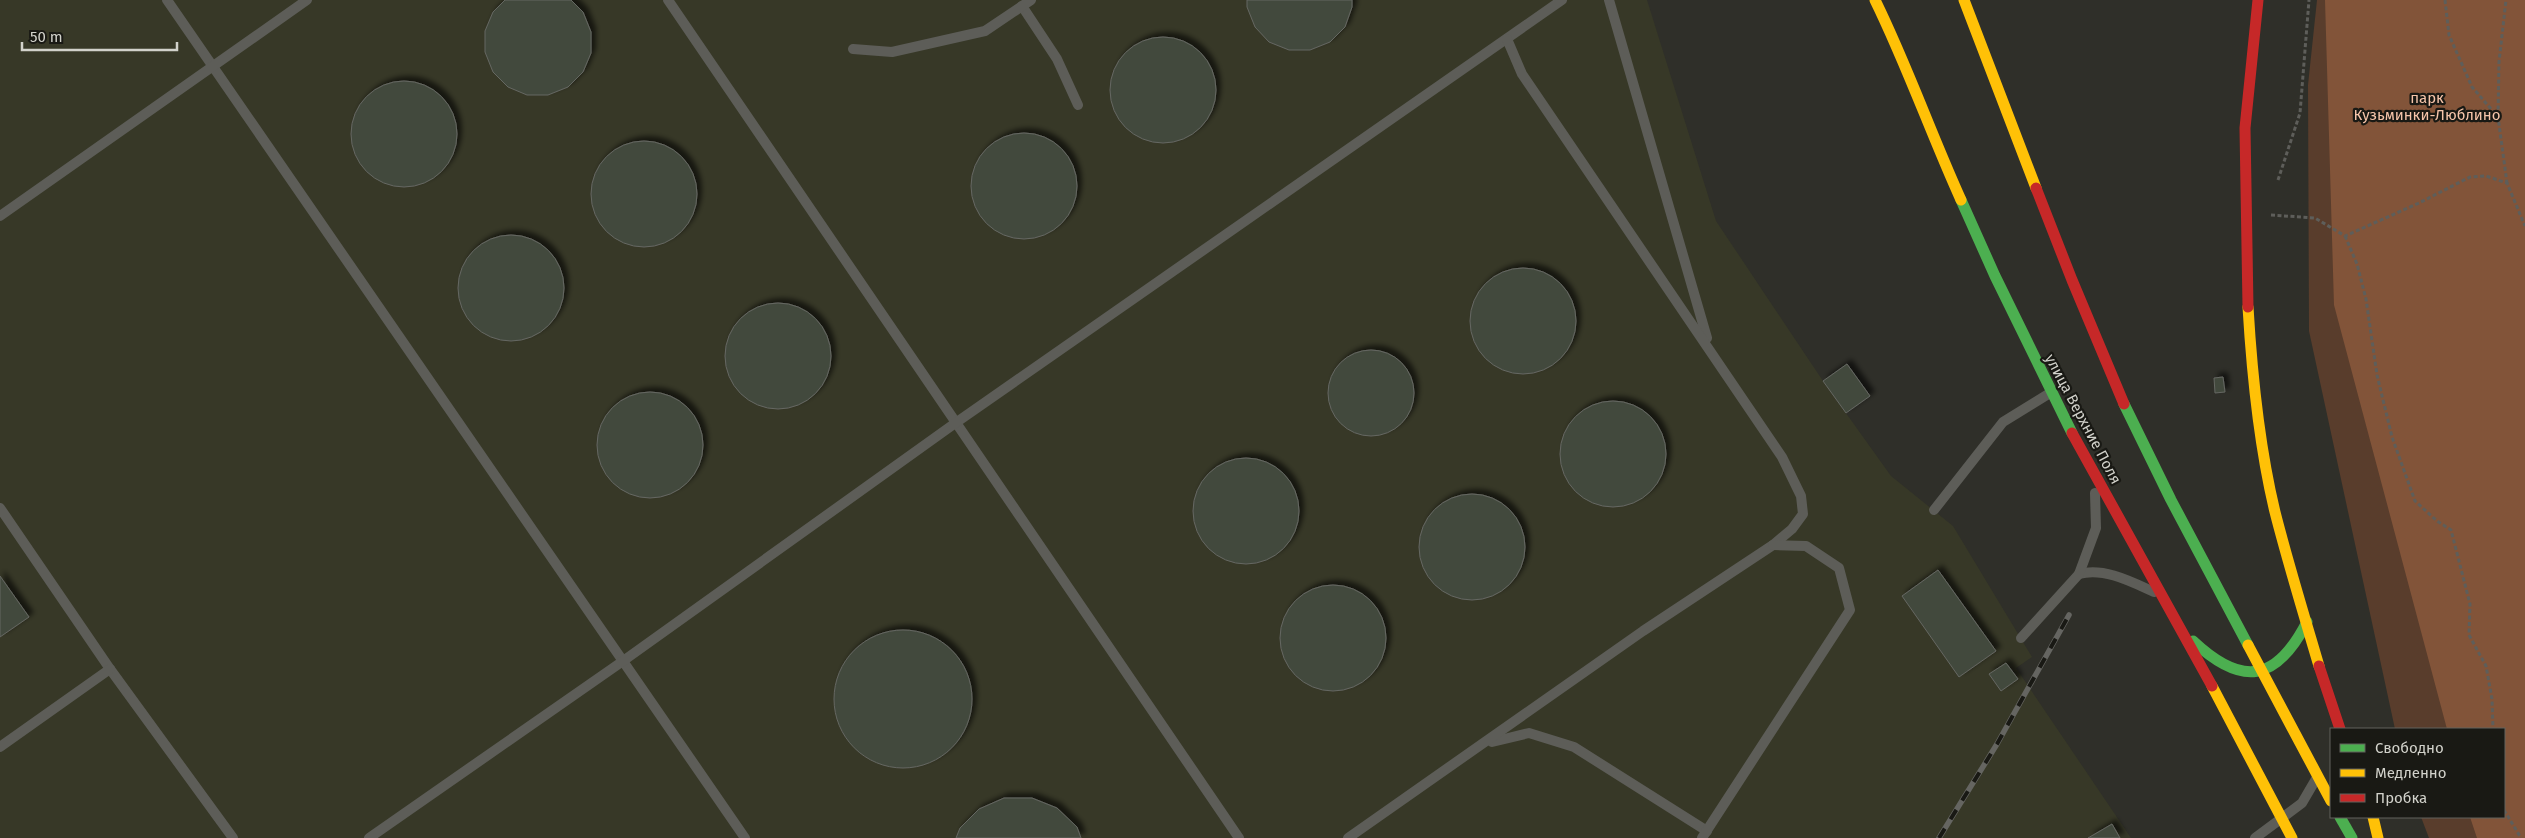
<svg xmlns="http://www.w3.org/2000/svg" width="2525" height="838" viewBox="0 0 2525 838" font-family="'Fira Sans',sans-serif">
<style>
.built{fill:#373827}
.green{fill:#593d2c}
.forest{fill:#825439}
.building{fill:#434a3e;stroke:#656762;filter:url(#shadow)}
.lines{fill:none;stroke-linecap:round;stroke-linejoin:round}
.path{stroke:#5e5e5a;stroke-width:3;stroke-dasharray:4 2.5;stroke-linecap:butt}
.lane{stroke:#5d5d58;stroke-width:10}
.fast{stroke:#4caf50;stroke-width:11}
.slow{stroke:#ffc107;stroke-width:11}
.jam{stroke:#c62828;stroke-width:11}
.rail-casing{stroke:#656561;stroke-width:5.5}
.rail{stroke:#191914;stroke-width:4;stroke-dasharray:11;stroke-linecap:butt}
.labels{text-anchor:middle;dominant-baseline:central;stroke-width:4.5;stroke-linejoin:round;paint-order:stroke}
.park-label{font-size:15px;fill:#f6c5aa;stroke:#191914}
.street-label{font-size:15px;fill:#d2d2cb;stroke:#191914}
</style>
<defs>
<filter id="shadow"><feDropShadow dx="4.5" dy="-4.5" stdDeviation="2.5" flood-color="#0009"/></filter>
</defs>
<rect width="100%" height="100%" fill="#2f2f29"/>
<polygon class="built" points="0,0 1647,0 1716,221 1823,381 1891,476 1953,526 2032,657 2016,668 2131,838 0,838"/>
<polygon class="green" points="2317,0 2525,0 2525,838 2429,838 2421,817 2504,817 2504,729 2395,729 2309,331 2308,85"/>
<polygon class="forest" points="2325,0 2525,0 2525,838 2477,838 2470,817 2504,817 2504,729 2447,729 2334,305"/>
<g class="building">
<polygon points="505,0 571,0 583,12 591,32 591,53 583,72 568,87 548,95 527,95 508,87 493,72 485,52 485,31 493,12"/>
<polygon points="1247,0 1352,0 1352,7 1345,27 1330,42 1310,50 1289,50 1269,42 1255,27 1247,7"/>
<circle cx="1163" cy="90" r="53"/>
<circle cx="404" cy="134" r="53"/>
<circle cx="1024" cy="186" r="53"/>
<circle cx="644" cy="194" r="53"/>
<circle cx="511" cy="288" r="53"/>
<circle cx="1523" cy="321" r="53"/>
<circle cx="778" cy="356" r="53"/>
<circle cx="1371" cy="393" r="43"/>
<polygon points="1847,364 1870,396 1846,413 1823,381"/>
<polygon points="2223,377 2225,392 2215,393 2214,378"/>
<circle cx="650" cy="445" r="53"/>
<circle cx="1613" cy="454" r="53"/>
<circle cx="1246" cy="511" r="53"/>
<circle cx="1472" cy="547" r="53"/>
<polygon points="1938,570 1996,651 1959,677 1902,596"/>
<polygon points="0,576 29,617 0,637"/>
<circle cx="1333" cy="638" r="53"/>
<circle cx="903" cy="699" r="69"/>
<polygon points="2006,663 2018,679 2001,691 1989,674"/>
<polygon points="1004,798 1032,798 1057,808 1077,827 1081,838 956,838 960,828 979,809"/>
<polygon points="2112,824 2120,838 2088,838"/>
</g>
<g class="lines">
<g class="path">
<polyline points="2445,0 2449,35 2472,87 2498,117 2507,183"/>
<polyline points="2498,116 2499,62 2506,0"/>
<polyline points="2278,180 2300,113 2309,0"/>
<polyline points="2271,215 2315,218 2345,236 2419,203 2470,177 2486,176 2507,183 2525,226"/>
<polyline points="2345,236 2357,264 2366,299 2377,375 2392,437 2415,501 2437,521 2451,530 2470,604 2469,635 2486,666 2492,699 2493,729"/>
<polyline points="2504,810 2521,838"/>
</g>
<g class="lane">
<polyline points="167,0 745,838"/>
<polyline points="668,0 1239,838"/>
<polyline points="1609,0 1707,338"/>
<polyline points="1022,6 1057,59 1078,105"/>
<polyline points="853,49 892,52 985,31 1031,0"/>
<polyline points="0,216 307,0"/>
<polyline points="0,508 110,669 233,838"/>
<polyline points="1934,510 2003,422 2050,393"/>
<path d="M2079,574C2104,567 2132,582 2154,592"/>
<polyline points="2021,638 2079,574 2096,528 2095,493"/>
<polyline points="1492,742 1529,733 1574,747 1707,831"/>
<polyline points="0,747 110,669"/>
<polyline points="369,838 623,661 954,424 1562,0"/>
<polyline points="1348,838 1643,631 1773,545 1792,529 1803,514 1801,496 1782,457 1522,74 1507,39"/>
<polyline points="1702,838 1850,610 1839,568 1806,546 1773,545"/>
<polyline points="2255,838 2302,803 2316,779"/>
</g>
<g class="fast">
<polyline points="1961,200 1995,276 2072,433"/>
<polyline points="2124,404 2171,500 2248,645"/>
<path d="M2193,641C2242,687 2276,682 2307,622"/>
<polyline points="2340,817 2352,838"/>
</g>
<g class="slow">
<path d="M1875,0C1907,65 1931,134 1961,200"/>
<polyline points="1964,0 2036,188"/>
<path d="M2248,307C2252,375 2259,446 2275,512C2288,563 2304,615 2319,666"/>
<polyline points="2248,645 2331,801"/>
<polyline points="2212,686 2292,838"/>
<polyline points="2373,817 2378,838"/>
</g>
<g class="jam">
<polyline points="2036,188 2072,280 2124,404"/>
<polyline points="2248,307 2245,128 2258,0"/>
<polyline points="2072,433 2212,686"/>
<polyline points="2319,666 2340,729"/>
</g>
<defs>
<polyline id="rail" points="1939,838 1997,744 2069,615"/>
</defs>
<use href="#rail" class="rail-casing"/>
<use href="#rail" class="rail"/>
</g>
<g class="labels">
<g class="park-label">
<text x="2427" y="98">парк<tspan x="2427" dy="17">Кузьминки-Люблино</tspan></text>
</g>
<g class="street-label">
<text transform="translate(2083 419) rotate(62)">улица Верхние Поля</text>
</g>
</g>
<rect x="2330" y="728" width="175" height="90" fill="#191914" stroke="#63635d"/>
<rect x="2340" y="744" width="25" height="8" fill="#4caf50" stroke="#63635d"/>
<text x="2375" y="753" font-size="15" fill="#d2d2cb">Свободно</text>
<rect x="2340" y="769" width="25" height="8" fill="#ffc107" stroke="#63635d"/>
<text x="2375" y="778" font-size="15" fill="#d2d2cb">Медленно</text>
<rect x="2340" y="794" width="25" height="8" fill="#c62828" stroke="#63635d"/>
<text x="2375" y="803" font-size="15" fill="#d2d2cb">Пробка</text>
<path d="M22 42v8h155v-8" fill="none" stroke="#d2d2cb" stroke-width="2.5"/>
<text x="30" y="42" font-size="15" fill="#d2d2cb" stroke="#191914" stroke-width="4" paint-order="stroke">50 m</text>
</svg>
